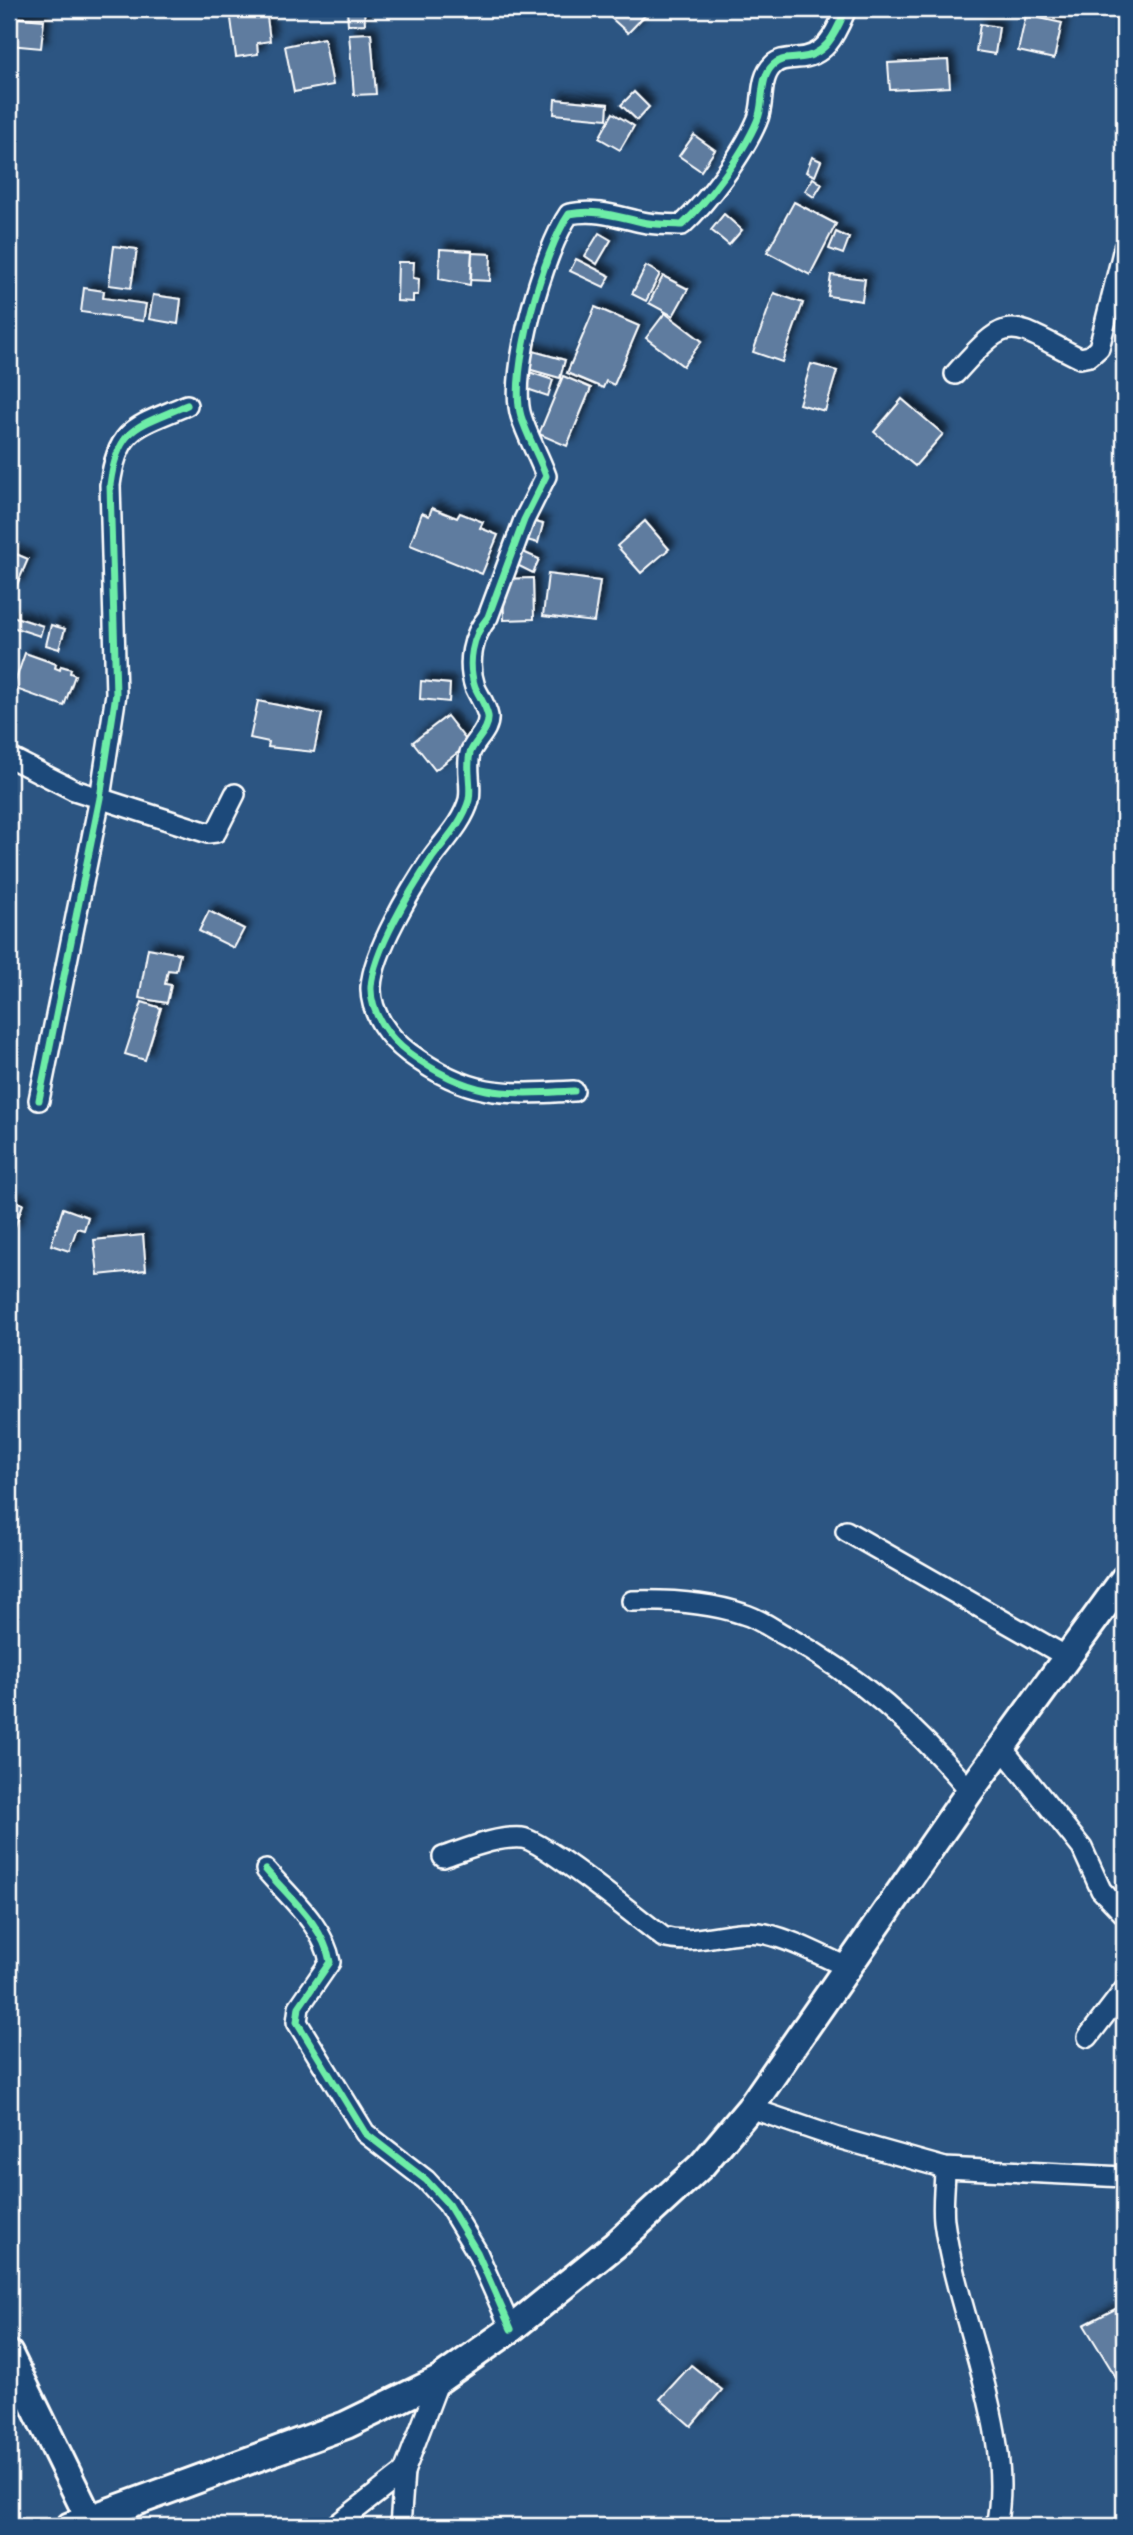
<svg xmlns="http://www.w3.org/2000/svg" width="1133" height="2535" viewBox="0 0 1133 2535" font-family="'Shantell Sans',sans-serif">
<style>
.building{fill:#5e7c9f;stroke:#fff;stroke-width:2;filter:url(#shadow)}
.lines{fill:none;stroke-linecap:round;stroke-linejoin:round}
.street-casing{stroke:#fff;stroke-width:24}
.secondary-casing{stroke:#fff;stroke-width:32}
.street{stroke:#1f4a7a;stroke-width:19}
.secondary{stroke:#1f4a7a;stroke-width:26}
.cycleway-casing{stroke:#1f4a7a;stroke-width:11}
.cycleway{stroke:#6deda7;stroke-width:7}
</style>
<defs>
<filter id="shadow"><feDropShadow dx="6" dy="-6" stdDeviation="3.5" flood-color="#0009"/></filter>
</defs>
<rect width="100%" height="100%" fill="#2c5582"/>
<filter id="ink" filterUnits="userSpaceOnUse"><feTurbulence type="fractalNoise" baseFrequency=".0143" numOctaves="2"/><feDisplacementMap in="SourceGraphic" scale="14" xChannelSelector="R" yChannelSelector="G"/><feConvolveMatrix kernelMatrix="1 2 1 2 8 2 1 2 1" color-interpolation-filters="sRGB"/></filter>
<g filter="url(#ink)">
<g class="building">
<polygon points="266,9 270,41 257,43 258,54 236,57 230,11"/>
<polygon points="347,9 364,9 365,24 348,25"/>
<polygon points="601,9 651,9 628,33"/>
<polygon points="1030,9 1064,9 1063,16"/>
<polygon points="1026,15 1062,23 1054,59 1018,51"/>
<polygon points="9,17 44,20 41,48 9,45"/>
<polygon points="980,24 999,27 995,54 976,51"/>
<polygon points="371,33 376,94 354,95 349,34"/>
<polygon points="324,38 333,85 294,92 285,46"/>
<polygon points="948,60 950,87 890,90 888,63"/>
<polygon points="634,92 649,107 637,120 621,105"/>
<polygon points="555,99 608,104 607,119 554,114"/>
<polygon points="613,113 634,126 620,150 599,138"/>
<polygon points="694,135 715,150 701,171 679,156"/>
<polygon points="812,157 821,161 815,176 806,172"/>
<polygon points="813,178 822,184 814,197 805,191"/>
<polygon points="794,202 836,224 810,275 767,252"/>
<polygon points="724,214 742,230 729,245 711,230"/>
<polygon points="836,232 849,238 843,254 829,249"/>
<polygon points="599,233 611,240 597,264 585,256"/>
<polygon points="114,246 137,249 131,288 109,285"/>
<polygon points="440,249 472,251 470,285 439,279"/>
<polygon points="472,253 491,254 490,281 471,280"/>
<polygon points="576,259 610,276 604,287 570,271"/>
<polygon points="398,262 414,262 413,278 419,279 418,295 413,295 413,302 397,301"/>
<polygon points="646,266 660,274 646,301 632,294"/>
<polygon points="831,275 865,279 862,301 828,296"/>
<polygon points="663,276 688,289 673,316 649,303"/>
<polygon points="84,288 104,291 103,298 146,304 143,321 81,312"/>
<polygon points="774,293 803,303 782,362 753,352"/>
<polygon points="153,295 181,299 178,324 149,319"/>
<polygon points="595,307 639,326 614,385 606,381 603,388 567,373"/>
<polygon points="665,313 702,341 683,366 646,338"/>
<polygon points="526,349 565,360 560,378 521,367"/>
<polygon points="811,364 837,371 825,411 799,404"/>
<polygon points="529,372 553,380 548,396 524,388"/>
<polygon points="563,376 591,388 567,446 539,434"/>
<polygon points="902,399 943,434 915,466 874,432"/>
<polygon points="432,508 457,518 460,513 483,522 480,528 498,535 482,574 410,545 422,513 429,516"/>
<polygon points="528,520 543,524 538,543 523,539"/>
<polygon points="645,521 669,549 641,573 617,546"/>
<polygon points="9,551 28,559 16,587 9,583"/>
<polygon points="523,552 539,559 533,573 517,565"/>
<polygon points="548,574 600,581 594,622 543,616"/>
<polygon points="533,578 534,619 504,620 503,579"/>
<polygon points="12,616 43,626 40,636 9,626"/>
<polygon points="51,625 65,629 59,649 46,645"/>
<polygon points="25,653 56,664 55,668 60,670 61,666 71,669 70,673 75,675 64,706 13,688"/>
<polygon points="421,681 450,684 449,702 420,699"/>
<polygon points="258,701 322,714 314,752 268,747 269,742 250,738"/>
<polygon points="447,716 469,744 435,770 413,742"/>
<polygon points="209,911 244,929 234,948 199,931"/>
<polygon points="148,948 180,954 176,971 168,970 165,984 171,985 167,1003 139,998"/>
<polygon points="142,1002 161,1008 145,1060 125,1054"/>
<polygon points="9,1199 23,1204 13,1232 9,1230"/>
<polygon points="63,1208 88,1217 84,1230 77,1228 69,1251 51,1245"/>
<polygon points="143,1235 146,1270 98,1275 94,1240"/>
<polygon points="1121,2306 1124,2312 1124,2380 1119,2382 1084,2325"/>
<polygon points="691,2365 722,2390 691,2426 660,2399"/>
</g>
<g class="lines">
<defs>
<g id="street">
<path d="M955,374C1012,310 1008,323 1080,358L1090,356L1099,348L1124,248"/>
<polyline points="9,757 74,790 208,833 216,832 235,794"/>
<path d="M574,1091C502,1095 469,1097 409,1053C389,1038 370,1013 371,987C373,951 412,888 432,858C445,840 463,822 469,800C472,785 466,769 470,753C474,741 490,730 488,716C486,706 479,696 475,687C467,663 472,636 488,617L524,520L546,476C539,456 527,436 521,416C508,374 544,250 569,214C597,209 615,216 642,222C654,225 669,224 682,225C708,201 743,154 757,121C765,105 758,79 773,65C780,58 788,59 797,58C827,57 836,32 846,9"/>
<path d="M39,1100L100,798L116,694L110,485C118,426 137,427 187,405"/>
<polyline points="846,1531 1067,1657"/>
<path d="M632,1601C669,1600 707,1602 743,1614C758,1618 773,1629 786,1636C859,1676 917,1727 970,1791"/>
<polyline points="1002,1748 1082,1848 1101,1890 1124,1914"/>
<path d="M443,1857C467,1849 496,1836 522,1838C543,1840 640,1920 663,1937C696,1947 732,1927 766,1934C793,1940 822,1956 847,1967"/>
<path d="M266,1870C289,1897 324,1926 330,1962L299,2007L297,2022L365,2133L426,2180L448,2204L477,2252L511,2329"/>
<polyline points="1088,2037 1124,1990"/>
<polyline points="750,2108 838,2138 945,2168 1124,2177"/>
<path d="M945,2168C945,2185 942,2204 944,2221C956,2315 1016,2434 996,2526"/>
<polyline points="335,2526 404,2472"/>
<polyline points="400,2526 404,2472 439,2380"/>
</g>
<g id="secondary">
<polyline points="9,2354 89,2518"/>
<polyline points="70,2526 346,2425 439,2380 511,2329 615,2245 702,2165 750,2108 970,1791 1124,1579"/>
</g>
</defs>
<use href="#street" class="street-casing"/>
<use href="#secondary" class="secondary-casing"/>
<use href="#street" class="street"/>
<use href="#secondary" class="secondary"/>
<defs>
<g id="cycleway">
<path d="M574,1091C502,1095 469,1097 409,1053C389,1038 370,1013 371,987C373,951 412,888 432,858C445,840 463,822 469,800C472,785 466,769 470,753C474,741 490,730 488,716C486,706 479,696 475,687C467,663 472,636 488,617L524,520L546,476C539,456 527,436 521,416C508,374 544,250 569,214C597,209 615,216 642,222C654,225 669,224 682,225C708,201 743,154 757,121C765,105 758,79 773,65C780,58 788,59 797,58C827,57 836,32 846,9"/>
<path d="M39,1100L100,798L116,694L110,485C118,426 137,427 187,405"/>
<path d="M266,1870C289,1897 324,1926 330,1962L299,2007L297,2022L365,2133L426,2180L448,2204L477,2252L511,2329"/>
</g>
</defs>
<use href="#cycleway" class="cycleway-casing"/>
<use href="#cycleway" class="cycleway"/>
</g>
</g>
<rect width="1133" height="2535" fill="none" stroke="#1f4a7a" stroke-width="35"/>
<rect x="18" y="18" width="1098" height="2500" fill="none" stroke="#fff" stroke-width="2.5" filter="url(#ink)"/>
</svg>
